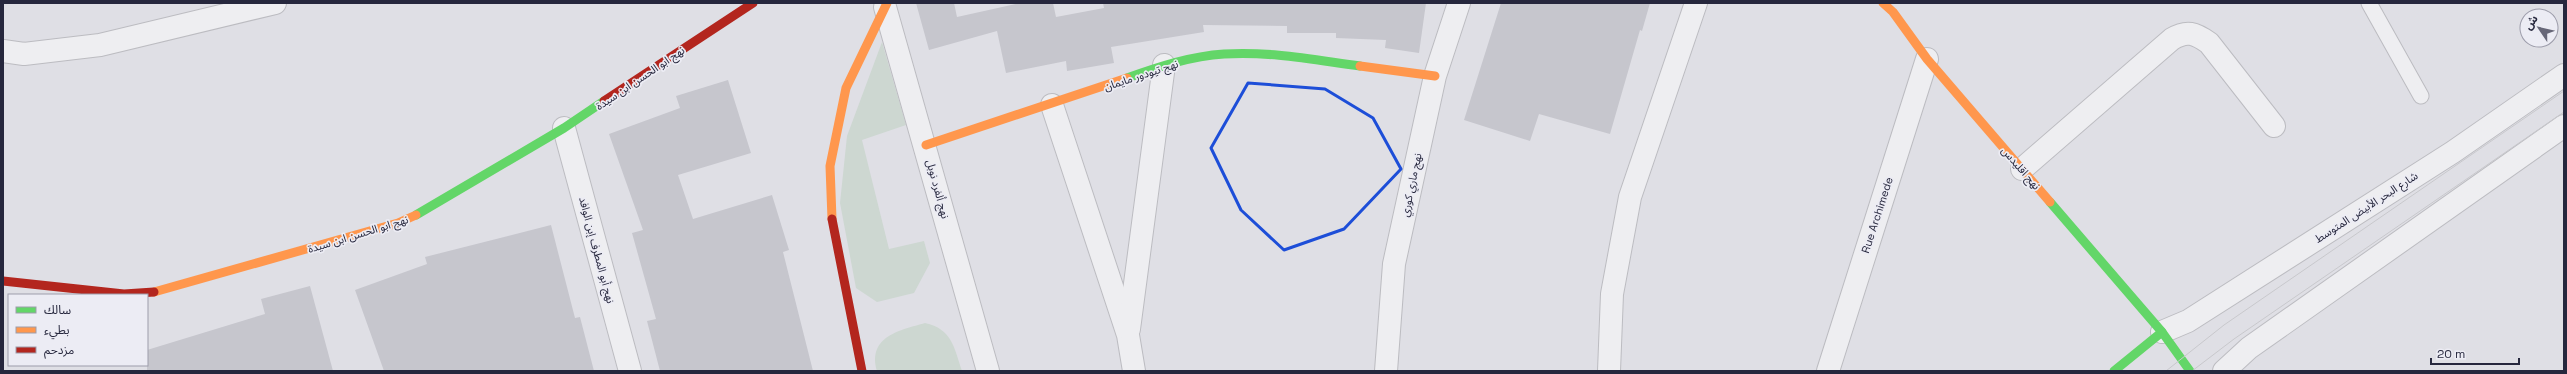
<svg xmlns="http://www.w3.org/2000/svg" width="2567" height="374" viewBox="0 0 2567 374" font-family="'Space Grotesk','Noto Sans Arabic',sans-serif">
<style>
.green{fill:#cdd7d1}
.building{fill:#c6c6cd}
.lines{fill:none;stroke-linecap:round;stroke-linejoin:round}
.lane-casing{stroke:#bcbcc1;stroke-width:17}
.street-casing{stroke:#bcbcc1;stroke-width:24}
.lane{stroke:#eeeef1;stroke-width:15}
.street{stroke:#eeeef1;stroke-width:22}
.fast{stroke:#63d668;stroke-width:9}
.slow{stroke:#ff974d;stroke-width:9}
.jam{stroke:#b3261e;stroke-width:9}
.tram{stroke:#c8c8cc;stroke-width:1}
.marked{fill:none;stroke:#1d4ed8;stroke-width:3;stroke-linejoin:round}
.labels{text-anchor:middle;dominant-baseline:central;stroke-width:3.5;stroke-linejoin:round;paint-order:stroke}
.street-label{font-size:11px;fill:#26273d;stroke:#ececf4}
</style>
<rect width="100%" height="100%" fill="#dfdfe5"/>
<g class="green">
<polygon points="882,42 906,125 862,140 889,249 924,241 930,263 914,293 877,302 856,288 840,203 847,136"/>
<path d="M925,323C952,329 954,347 962,371H877C867,336 901,330 925,323Z"/>
</g>
<g class="building">
<polygon points="916,3 954,3 957,17 1020,3 1053,3 1056,17 1104,8 1103,3 1426,3 1419,53 1385,48 1386,40 1336,38 1336,33 1287,33 1287,26 1203,25 1204,32 1111,47 1114,63 1067,71 1066,61 1006,73 997,31 929,50"/>
<polygon points="1501,3 1650,3 1642,31 1640,30 1610,134 1539,114 1530,141 1464,120"/>
<polygon points="728,80 751,153 678,175 693,219 772,195 789,250 783,252 813,371 660,371 647,321 656,319 632,233 643,230 609,134 680,108 676,96"/>
<polygon points="551,225 575,318 580,317 594,371 384,371 355,290 427,264 425,257"/>
<polygon points="310,286 333,371 147,371 147,350 265,314 261,299"/>
</g>
<g class="lines">
<defs>
<polyline id="lane" points="2369,3 2421,96"/>
<g id="street">
<polyline points="885,7 988,371"/>
<polyline points="3,51 24,54 100,45 275,3"/>
<polyline points="1052,105 1128,335 1134,371"/>
<polyline points="564,128 630,371"/>
<path d="M2022,169L2172,39C2187,30 2195,33 2209,43L2274,126"/>
<polyline points="1129,329 1164,65"/>
<polyline points="2162,332 2188,321 2453,152 2564,75"/>
<polyline points="1386,371 1394,264 1435,76 1459,3"/>
<polyline points="1609,371 1612,294 1630,197 1696,3"/>
<polyline points="1828,371 1927,59"/>
<polyline points="2224,371 2249,348 2564,126"/>
</g>
</defs>
<use href="#lane" class="lane-casing"/>
<use href="#street" class="street-casing"/>
<use href="#lane" class="lane"/>
<use href="#street" class="street"/>
<g class="fast">
<path d="M1127,78C1158,67 1191,56 1224,54C1270,51 1315,60 1360,66"/>
<polyline points="2050,202 2162,332 2190,371"/>
<polyline points="416,215 564,128 604,101"/>
<polyline points="2114,371 2162,332"/>
</g>
<g class="slow">
<polyline points="1883,3 1893,12 1927,59 2050,202"/>
<polyline points="1360,66 1435,76"/>
<polyline points="926,145 1127,78"/>
<polyline points="832,219 830,166 846,88 887,3"/>
<polyline points="154,292 398,223 416,215"/>
</g>
<g class="jam">
<polyline points="604,101 753,3"/>
<polyline points="832,219 862,371"/>
<polyline points="3,281 124,294 154,292"/>
</g>
<g class="tram">
<polyline points="2166,371 2224,325 2564,91"/>
<polyline points="2192,371 2234,339 2564,112"/>
</g>
</g>
<path class="marked" d="M1248,83L1325,89L1373,118L1401,169L1344,229L1284,250L1241,210L1211,148Z"/>
<g class="labels">
<g class="street-label">
<text transform="translate(1141 75) rotate(-18)">نهج تيودور مايمان</text>
<text transform="translate(640 78) rotate(-34)">نهج ابو الحسن ابن سيدة</text>
<text transform="translate(2021 168) rotate(49)">نهج اقليدس</text>
<text transform="translate(1411 185) rotate(-78)">نهج ماري كوري</text>
<text transform="translate(938 189) rotate(75)">نهج ألفرد نوبل</text>
<text transform="translate(2366 207) rotate(-33)">شارع البحر الأبيض المتوسط</text>
<text transform="translate(1877 215) rotate(-72)">Rue Archimede</text>
<text transform="translate(358 234) rotate(-17)">نهج ابو الحسن ابن سيدة</text>
<text transform="translate(597 250) rotate(75)">نهج أبو المطرف إبن الوافد</text>
</g>
</g>
<rect width="2567" height="374" fill="none" stroke="#26273d" stroke-width="8"/>
<rect x="8" y="294" width="140" height="72" fill="#ececf4" stroke="#9d9dab"/>
<rect x="16" y="307" width="20" height="6" fill="#63d668" stroke="#9d9dab"/>
<text x="44" y="314" font-size="12" fill="#26273d">سالك</text>
<rect x="16" y="327" width="20" height="6" fill="#ff974d" stroke="#9d9dab"/>
<text x="44" y="334" font-size="12" fill="#26273d">بطيء</text>
<rect x="16" y="347" width="20" height="6" fill="#b3261e" stroke="#9d9dab"/>
<text x="44" y="354" font-size="12" fill="#26273d">مزدحم</text>
<g transform="translate(2539 28) rotate(305)"><circle r="19" fill="#ececf4" stroke="#9d9dab"/>
<path d="M0-3L7 15L0 10L-7 15Z" fill="#676778"/>
<text y="-6" font-size="11" font-weight="bold" text-anchor="middle" fill="#26273d">ش</text>
</g>
<path d="M2431 358v6h88v-6" fill="none" stroke="#26273d" stroke-width="2"/>
<text x="2437" y="358" font-size="12" fill="#26273d" stroke="#ececf4" stroke-width="3" paint-order="stroke">20 m</text>
</svg>
